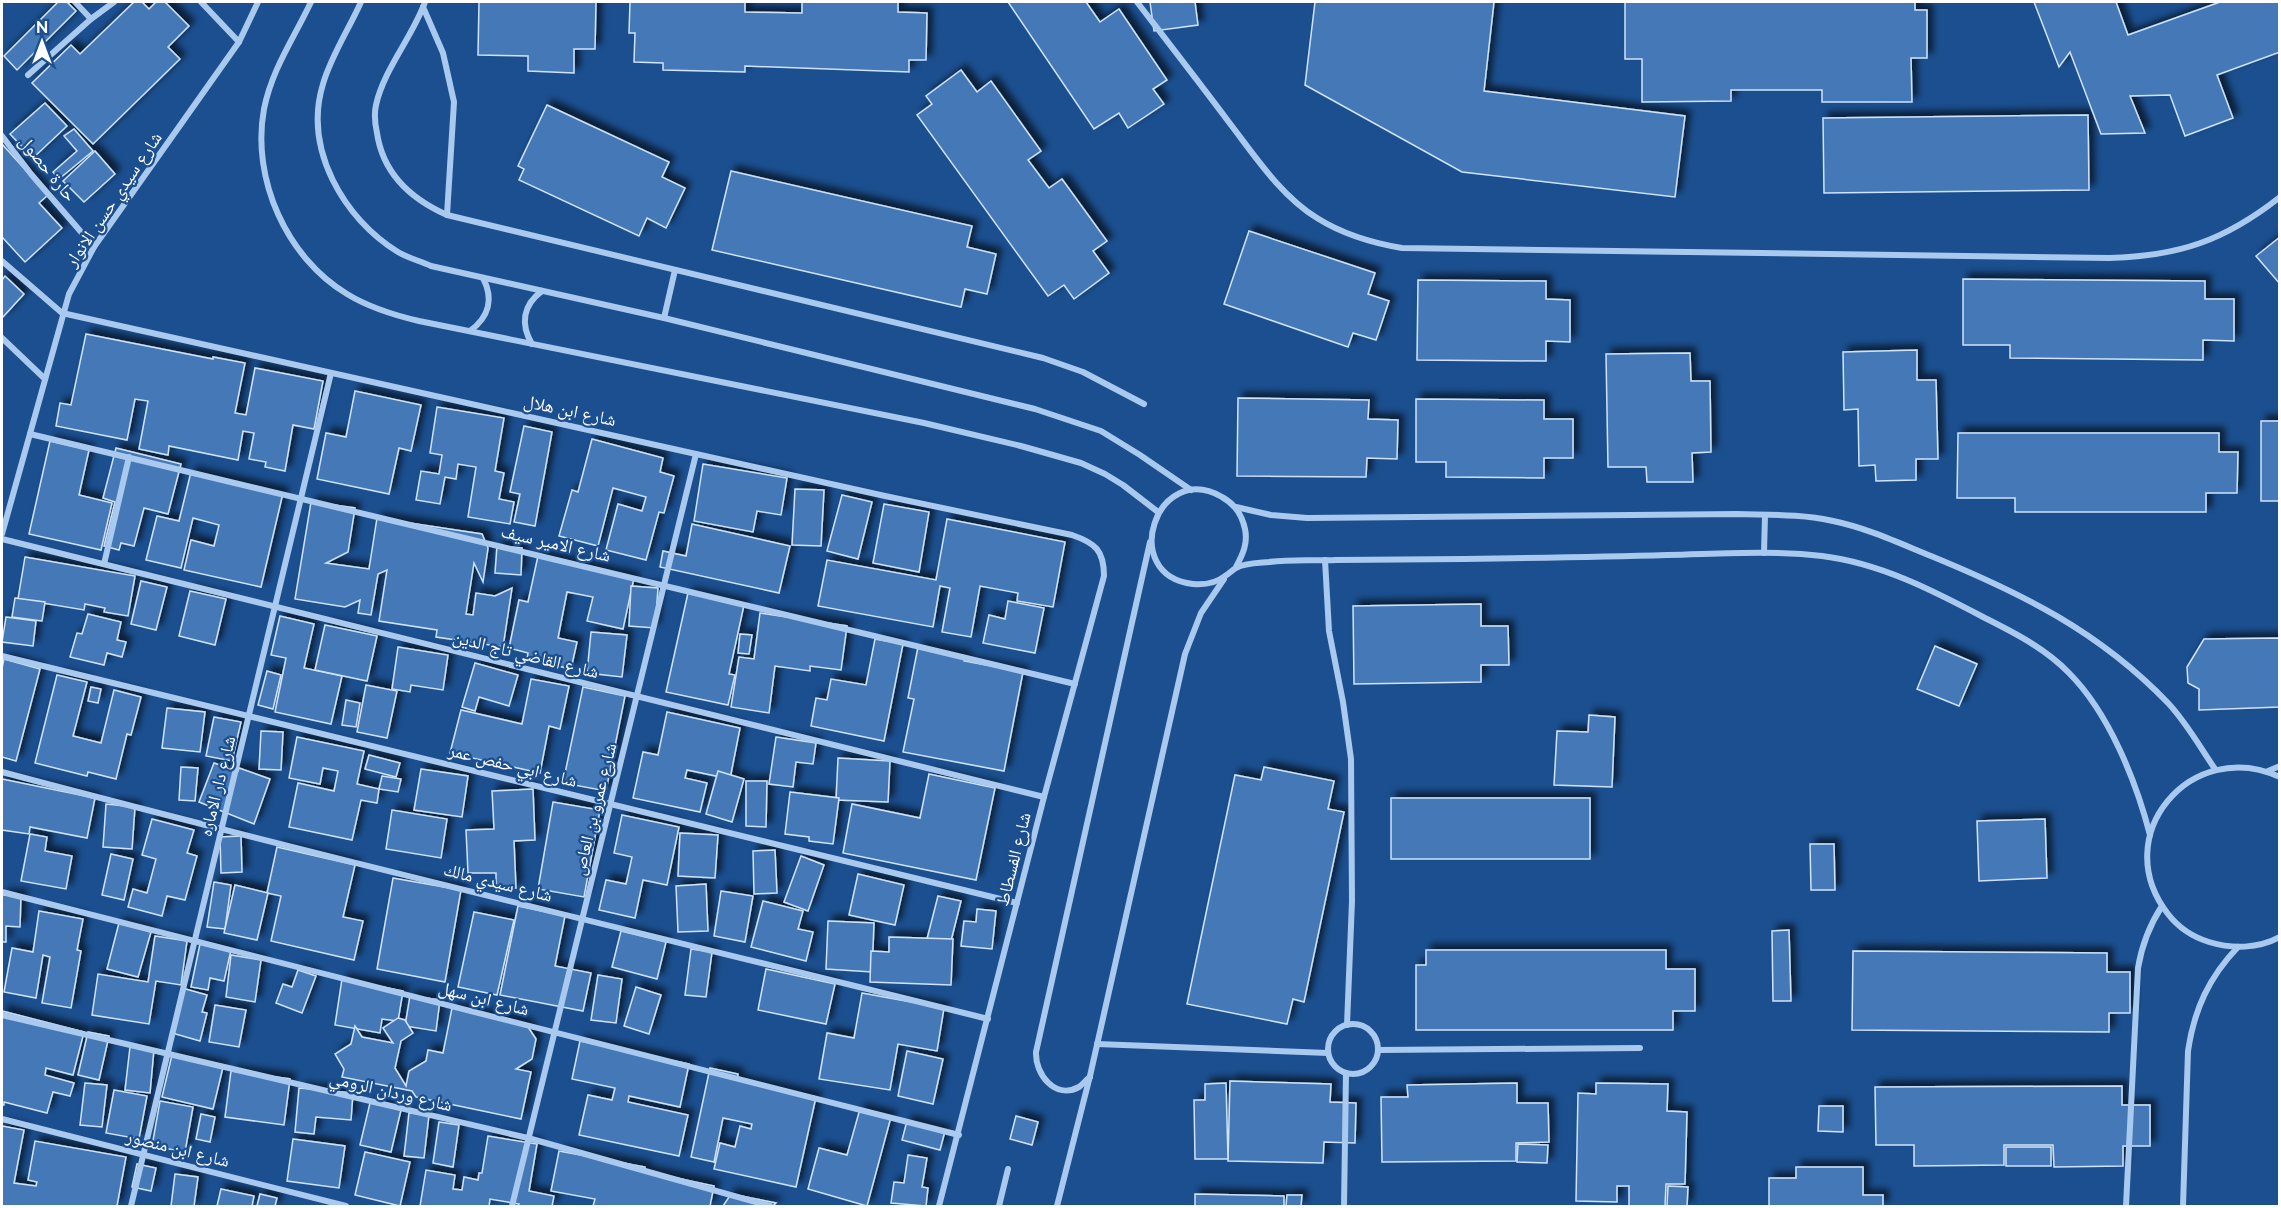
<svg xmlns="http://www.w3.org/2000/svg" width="2281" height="1208" viewBox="0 0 2281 1208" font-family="Raleway,'Noto Naskh Arabic',sans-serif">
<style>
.building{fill:#4478b7;stroke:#cfe3fa;stroke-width:1.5;filter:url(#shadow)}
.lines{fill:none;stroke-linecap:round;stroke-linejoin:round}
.minor{stroke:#a9c9ee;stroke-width:6}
.labels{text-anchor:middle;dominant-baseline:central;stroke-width:4.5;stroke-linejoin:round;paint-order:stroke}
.street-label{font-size:18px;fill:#fff;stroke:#1b4f8f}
</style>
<defs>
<filter id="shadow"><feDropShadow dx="5.5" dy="-5.5" stdDeviation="3" flood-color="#0009"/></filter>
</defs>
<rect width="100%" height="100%" fill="#1b4f8f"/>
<g class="building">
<polygon points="58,2 67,2 76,11 17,70 4,56"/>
<polygon points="134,2 142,2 149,9 156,2 165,2 189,26 168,47 180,59 93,144 32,83 71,45 80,54"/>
<polygon points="479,2 596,2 595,49 574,49 574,73 528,71 528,56 478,55"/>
<polygon points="630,2 745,2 745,12 802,13 802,2 898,2 898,12 927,13 926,60 909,60 909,72 745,66 745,72 663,70 663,63 634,62 635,33 629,33"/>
<polygon points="1008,2 1086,2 1100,22 1119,9 1167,80 1153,89 1164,104 1128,128 1119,113 1094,129"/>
<polygon points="1150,2 1195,2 1198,25 1154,31"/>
<polygon points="1315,2 1494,2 1484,91 1685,116 1675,197 1462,172 1305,85"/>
<polygon points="1625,2 1915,2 1915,10 1927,10 1927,58 1911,58 1912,102 1822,102 1822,90 1731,90 1731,101 1642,102 1642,59 1625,59"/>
<polygon points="2034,2 2116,2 2128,35 2220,2 2280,2 2280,52 2217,75 2233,118 2185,136 2170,95 2130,96 2145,133 2101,134 2070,52 2059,67"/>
<polygon points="961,70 977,92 991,81 1041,151 1028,160 1049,188 1062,179 1107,241 1093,251 1109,273 1074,299 1064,285 1048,296 917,115 932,104 926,96"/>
<polygon points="45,103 67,126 33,158 10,134"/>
<polygon points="547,105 669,162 662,177 685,188 666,228 647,218 639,236 519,180 524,169 518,166"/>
<polygon points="2088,115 2089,190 1824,193 1823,118"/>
<polygon points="74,129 93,151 59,179 53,172 77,151 64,136"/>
<polygon points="2,144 48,195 39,203 62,228 25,262 2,237"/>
<polygon points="95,151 115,174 84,202 63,181"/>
<polygon points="731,171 972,226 967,247 996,254 987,294 965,289 961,307 712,250"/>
<polygon points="1249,231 1375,273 1368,294 1389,301 1376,340 1353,333 1348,347 1224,304"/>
<polygon points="2280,237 2280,284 2256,256"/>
<polygon points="5,276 24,294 2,318 2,280"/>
<polygon points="1963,279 2205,281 2205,299 2234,299 2234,341 2203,340 2203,360 2010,358 2010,345 1963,345"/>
<polygon points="1418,280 1546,281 1546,299 1570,300 1570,342 1546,341 1546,361 1417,360"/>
<polygon points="86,334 213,359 213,357 245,363 235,413 246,415 255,368 323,381 314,429 293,425 285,471 265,467 266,462 249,459 254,433 243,431 238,460 169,446 168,455 139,449 148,401 135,399 127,440 56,426 60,403 71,405"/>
<polygon points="1917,350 1917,380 1936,380 1938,459 1916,459 1916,480 1876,481 1875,465 1859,466 1858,409 1844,410 1843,352"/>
<polygon points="1690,353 1691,381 1710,381 1711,452 1692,453 1693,482 1647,482 1646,467 1608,467 1606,354"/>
<polygon points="355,391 421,405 411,451 399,448 389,494 317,479 326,433 346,437"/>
<polygon points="1238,398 1369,400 1368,419 1398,420 1397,459 1367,458 1366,477 1237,476"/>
<polygon points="1416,399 1544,400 1544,419 1573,419 1573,458 1544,458 1544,478 1446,477 1446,462 1416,462"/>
<polygon points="437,407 504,418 495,471 504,473 499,499 514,502 510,524 468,517 476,467 458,464 456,479 445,477 440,504 416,500 421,471 439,474 442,455 430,453"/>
<rect x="2261" y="421" width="19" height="80"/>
<polygon points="524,426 552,432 535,526 514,522 520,494 510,492"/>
<polygon points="1958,433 2219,433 2219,452 2238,452 2237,493 2206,493 2206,512 2015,512 2015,498 1957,498"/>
<polygon points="592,439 663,458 660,472 674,476 664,513 659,512 646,560 606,550 618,504 642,511 646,497 613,488 598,546 559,536 572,490 578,492"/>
<polygon points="50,441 89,450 79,495 112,503 101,550 29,534"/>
<polygon points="116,448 181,464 168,514 144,508 134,546 121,543 119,550 104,546 115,502 103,498"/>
<polygon points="703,464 787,478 781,515 757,511 753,532 694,521"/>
<polygon points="191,472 283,493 261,587 184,570 191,540 214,546 219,525 193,518 181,568 146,560 157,516 179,521"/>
<polygon points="795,489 824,490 821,546 792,545"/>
<polygon points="842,495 872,502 858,559 827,551"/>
<polygon points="311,502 355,508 348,552 326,563 369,569 377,518 482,534 488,548 483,582 474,563 466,614 473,615 476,593 495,596 512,588 503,647 436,637 437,630 379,621 387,570 378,574 371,615 358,613 360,600 345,607 295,599"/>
<polygon points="884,504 929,512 919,572 873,563"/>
<polygon points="947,519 1065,542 1053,607 1017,601 1018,593 980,586 971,637 942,632 950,588 940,586 933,627 818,606 827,560 936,580"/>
<polygon points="692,524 790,546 779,593 660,567 663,551 686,556"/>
<polygon points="497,546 522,548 521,575 495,573"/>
<polygon points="538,556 634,578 623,629 587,621 593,597 567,592 558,638 577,642 571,669 527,659 528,653 509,648 519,600 528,602"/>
<polygon points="25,557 135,576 128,616 104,612 105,608 85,604 84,610 18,599"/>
<polygon points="141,581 167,587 156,630 131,624"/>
<polygon points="631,586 658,588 655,628 629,626"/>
<polygon points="190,591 226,599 215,645 179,636"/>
<polygon points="688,593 744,605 729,674 735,675 728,705 666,692"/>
<polygon points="15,598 45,602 42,621 12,617"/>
<polygon points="1008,601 1044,608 1035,653 983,643 989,615 1005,619"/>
<polygon points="1481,604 1481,626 1508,626 1509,665 1481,665 1481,682 1354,684 1353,606"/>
<polygon points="760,613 847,626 841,670 810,666 810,671 775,666 769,713 731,707 739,657 754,659"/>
<polygon points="88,614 121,622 117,640 126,642 122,657 107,653 104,665 70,657 77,633 82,634"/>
<polygon points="280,616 314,624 304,668 342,676 331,724 275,712 286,658 271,655"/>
<polygon points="6,617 36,621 33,646 2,642"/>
<polygon points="325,625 377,636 367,681 315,670"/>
<polygon points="591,632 627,635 622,677 587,673"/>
<polygon points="740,634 752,635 749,654 738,653"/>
<polygon points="2280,638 2280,707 2199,710 2199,689 2188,683 2187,667 2204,639"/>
<polygon points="875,639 903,644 884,741 811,726 816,698 827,700 831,679 866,685"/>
<polygon points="1935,646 1977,664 1959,706 1917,689"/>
<polygon points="398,647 448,655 443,690 411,685 410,692 392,689"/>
<polygon points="918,647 965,656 964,661 1023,672 1004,771 903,752 914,699 908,698"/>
<polygon points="4,659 40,669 16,761 2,757 2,668"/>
<polygon points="475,663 518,675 509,706 479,697 475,711 462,707"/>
<polygon points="267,671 281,675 273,709 258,705"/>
<polygon points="57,675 87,682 73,736 101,743 114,690 141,697 131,735 127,734 116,779 88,772 87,776 35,763"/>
<polygon points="531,679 569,686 560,729 549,726 540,773 450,753 461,710 522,724"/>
<polygon points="366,685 397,691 387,738 357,732"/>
<polygon points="91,687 101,689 98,703 88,701"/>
<polygon points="583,687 625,696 606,791 563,783"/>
<polygon points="346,700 360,703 356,727 342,725"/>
<polygon points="167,708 205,712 200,752 162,748"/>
<polygon points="667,712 740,728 730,779 687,770 685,778 707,783 700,812 633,798 643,752 658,755"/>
<polygon points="1589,715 1615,717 1612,787 1554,785 1557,731 1588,732"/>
<polygon points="214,717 241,722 232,761 206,756"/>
<polygon points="261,731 283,732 281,770 259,769"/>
<polygon points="297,737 364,751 357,784 379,789 377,803 361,800 352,840 289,827 298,783 334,791 338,771 323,768 320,784 289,778"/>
<polygon points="776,737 816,743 813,764 796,762 793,787 769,784"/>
<polygon points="369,755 400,763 396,777 365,769"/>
<polygon points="838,758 890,761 888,802 836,800"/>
<polygon points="214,763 238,771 239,768 270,779 254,824 199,802"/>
<polygon points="181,767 198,768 195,801 179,800"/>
<polygon points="1264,767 1334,781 1328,809 1344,812 1304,1002 1293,999 1287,1024 1187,1004 1235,775 1261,780"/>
<polygon points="421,769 468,776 462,817 414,810"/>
<polygon points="718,771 744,779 732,822 706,814"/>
<polygon points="929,774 995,788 976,880 843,853 852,804 920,818"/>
<polygon points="382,776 401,779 398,792 379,789"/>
<polygon points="2,779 95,798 87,838 30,827 29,834 2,830"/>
<polygon points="746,781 767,781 766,827 746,826"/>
<polygon points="533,789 535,840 514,841 516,888 496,889 496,873 468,873 466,830 494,829 492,791"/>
<polygon points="790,792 839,798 833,844 809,841 809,837 785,834"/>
<rect x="1391" y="798" width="199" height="61"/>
<polygon points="553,802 600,810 584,897 538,889"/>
<polygon points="106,804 135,807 132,849 103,847"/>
<polygon points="392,810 447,819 441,858 386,849"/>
<polygon points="622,815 679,827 667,885 643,880 635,918 599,910 606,880 626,884 632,857 614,853"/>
<polygon points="152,819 194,830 187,853 197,856 185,900 167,896 162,916 128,907 133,889 147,893 156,859 142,855"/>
<polygon points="2045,819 2047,878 1979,881 1977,821"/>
<polygon points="680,833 718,835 715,878 678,876"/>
<polygon points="30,834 47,837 45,851 72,856 66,889 21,881"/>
<polygon points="241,836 242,872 221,873 220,837"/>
<polygon points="1810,844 1834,844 1835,890 1811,890"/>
<polygon points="277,847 355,865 343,917 363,921 354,960 271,941 281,896 267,893"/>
<polygon points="775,850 777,893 754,894 753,851"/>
<polygon points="111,854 133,859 124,900 102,895"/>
<polygon points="801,856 824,865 808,911 784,902"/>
<polygon points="858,874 904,885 895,925 849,915"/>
<polygon points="393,878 461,890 445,982 377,969"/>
<polygon points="214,882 231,885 225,929 207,927"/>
<polygon points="706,884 708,931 678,932 676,886"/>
<polygon points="235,885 268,893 257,940 224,933"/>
<polygon points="721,891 753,896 745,942 714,936"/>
<polygon points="2,895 21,895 20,927 6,926 6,942 2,942"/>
<polygon points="938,896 961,901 950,945 927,939"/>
<polygon points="763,901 803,911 798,929 813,932 806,961 751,947"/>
<polygon points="518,906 565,916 555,966 591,973 583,1011 500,995"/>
<polygon points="977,909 996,911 992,949 961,946 964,921 976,922"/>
<polygon points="39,911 83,919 77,950 81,951 71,1008 42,1003 50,957 43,955 36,998 4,992 12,948 33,952"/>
<polygon points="474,912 514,920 497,995 458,987"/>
<polygon points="828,921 874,923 872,972 826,969"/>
<polygon points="119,923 151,932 138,977 107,969"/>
<polygon points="1789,930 1791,1001 1773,1001 1772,931"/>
<polygon points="621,931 666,942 657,979 612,967"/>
<polygon points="155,936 187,941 181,985 156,981 149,1024 92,1015 98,974 148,982"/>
<polygon points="889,937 953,939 951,985 870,982 871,951 889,952"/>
<polygon points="200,944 231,950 224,981 210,978 208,990 191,987"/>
<polygon points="691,949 712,952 706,997 685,995"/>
<polygon points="1426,950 1666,950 1666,969 1695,969 1695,1011 1673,1011 1673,1030 1416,1030 1416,965 1426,965"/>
<polygon points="1853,951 2107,953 2107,972 2130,972 2130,1013 2109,1013 2109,1032 1852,1030"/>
<polygon points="231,955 261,960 255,1002 226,997"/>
<polygon points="766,969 835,984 826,1024 758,1010"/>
<polygon points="298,970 316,976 302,1013 276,1003 283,984 292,987"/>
<polygon points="598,975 622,979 616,1023 591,1020"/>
<polygon points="342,979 403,991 398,1021 382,1019 380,1033 335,1025"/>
<polygon points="636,987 661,995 649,1034 624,1026"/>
<polygon points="182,988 207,995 202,1012 207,1013 200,1041 172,1033"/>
<polygon points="862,993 944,1008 937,1051 898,1044 890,1090 819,1079 827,1033 854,1038"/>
<polygon points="410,996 440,1000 436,1031 405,1026"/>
<polygon points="215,1005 246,1010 239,1047 209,1042"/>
<polygon points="452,1008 526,1024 536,1039 532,1059 516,1069 531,1072 521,1119 416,1097 412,1091 342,1077 344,1069 335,1054 351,1044 355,1026 362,1037 393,1043 383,1028 398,1018 405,1020 413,1033 401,1041 395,1068 406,1086 409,1071 426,1061 428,1050 443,1053"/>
<polygon points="2,1011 84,1032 73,1075 46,1068 45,1075 74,1083 70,1096 53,1092 47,1113 4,1102 4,1105 2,1105"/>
<polygon points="88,1032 109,1036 99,1080 78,1075"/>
<polygon points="580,1041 689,1064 680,1107 629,1096 628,1102 688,1115 679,1156 579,1135 588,1095 612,1100 615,1088 572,1079"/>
<polygon points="130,1047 154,1049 150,1093 125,1090"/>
<polygon points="907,1051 943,1059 933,1104 898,1096"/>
<polygon points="172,1055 223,1067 213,1109 162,1097"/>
<polygon points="710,1068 738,1074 737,1080 816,1097 796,1187 714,1169 720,1143 735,1147 740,1126 751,1129 752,1124 723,1118 714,1162 691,1157"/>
<polygon points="231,1071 290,1079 284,1125 225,1117"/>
<polygon points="1230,1081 1331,1084 1330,1102 1356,1103 1355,1143 1324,1142 1323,1163 1228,1161"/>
<polygon points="85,1083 107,1085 102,1127 80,1125"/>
<polygon points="1226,1083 1228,1159 1195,1159 1194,1100 1205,1100 1205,1084"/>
<polygon points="1517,1083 1517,1103 1548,1103 1549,1142 1516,1143 1516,1161 1382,1162 1381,1097 1408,1097 1407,1085"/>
<polygon points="1596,1083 1668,1084 1667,1111 1687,1112 1685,1184 1666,1184 1665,1206 1629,1206 1629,1186 1617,1186 1617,1202 1576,1201 1578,1093 1596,1094"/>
<polygon points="2122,1086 2122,1105 2150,1105 2150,1146 2123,1146 2123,1166 2054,1167 2053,1145 2004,1145 2004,1165 1914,1166 1914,1145 1876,1145 1875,1087"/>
<polygon points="299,1088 353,1093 351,1120 316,1117 314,1134 295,1132"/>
<polygon points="114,1090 147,1096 139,1139 106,1133"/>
<polygon points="160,1101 193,1107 185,1152 152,1146"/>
<polygon points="370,1103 401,1110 391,1152 360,1145"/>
<polygon points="1819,1106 1843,1106 1843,1132 1818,1131"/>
<polygon points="860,1109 891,1117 867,1206 808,1189 819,1148 847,1155"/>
<polygon points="409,1113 429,1115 424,1158 404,1156"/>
<polygon points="201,1114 215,1117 210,1142 196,1139"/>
<polygon points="1016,1116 1038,1122 1032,1145 1010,1139"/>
<polygon points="907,1121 945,1131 940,1150 902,1140"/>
<polygon points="439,1122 459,1125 453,1167 433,1163"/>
<polygon points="2,1126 24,1130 14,1183 36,1186 37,1182 28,1180 35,1141 126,1157 117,1206 2,1206"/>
<polygon points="488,1136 537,1144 529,1191 554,1196 552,1206 518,1206 519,1204 490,1199 489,1206 420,1206 426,1170 455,1175 453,1189 462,1190 464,1177 478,1180 479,1173 482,1173"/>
<polygon points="293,1139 345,1146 339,1188 287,1181"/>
<polygon points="1518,1144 1548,1145 1547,1163 1517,1162"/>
<rect x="2006" y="1147" width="45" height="19"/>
<polygon points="559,1151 645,1167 644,1171 714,1186 710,1206 593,1206 595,1199 551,1191"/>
<polygon points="365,1152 410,1162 400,1206 355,1195"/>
<polygon points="908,1155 927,1158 922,1187 928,1188 926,1206 891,1203 894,1182 904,1183"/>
<polygon points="137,1164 156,1168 151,1191 132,1187"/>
<polygon points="1796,1167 1863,1167 1863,1195 1883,1195 1883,1206 1769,1206 1769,1178 1796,1178"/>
<polygon points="175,1174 198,1177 194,1206 171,1206"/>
<polygon points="1668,1186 1688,1187 1687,1206 1667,1206"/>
<polygon points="221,1189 254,1196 252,1206 217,1206"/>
<polygon points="260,1194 277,1198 275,1206 257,1206"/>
<polygon points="731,1194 776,1203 773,1206 723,1206"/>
<polygon points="1195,1194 1284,1196 1284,1206 1195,1206"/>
<polygon points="1287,1195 1302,1195 1301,1206 1286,1206"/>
</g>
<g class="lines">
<g class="minor">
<polyline points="75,2 91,19"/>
<polyline points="201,2 239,42"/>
<path d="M311,2C294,38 272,69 264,109C251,179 287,258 347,294C370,308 393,315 419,321L924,423L1021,446L1081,463L1105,474L1123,485L1158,512"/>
<path d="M361,2C349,29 331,56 323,84C303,149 344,219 398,252C408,258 420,261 431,266L664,318L1035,409L1101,431L1140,455L1191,490"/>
<path d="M425,2C413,36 384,69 376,105C374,114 375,124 377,133C383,174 411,199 447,215L1043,358L1083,372L1144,404"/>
<path d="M1137,2C1167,41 1198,81 1228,121C1255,156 1280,195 1317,218C1344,235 1372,243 1402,248L2109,258C2179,256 2224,241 2280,197"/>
<polyline points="423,7 443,53 454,102 447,215"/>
<polyline points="28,75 91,19 114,2"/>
<polyline points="2,136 31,174 94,247"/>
<path d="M2,261L62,313L885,496L1072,535C1095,543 1104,550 1104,576L1044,797L939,1206"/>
<polyline points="664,318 675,270"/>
<path d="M470,331C489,317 494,299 483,278"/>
<polyline points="2,338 45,379"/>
<path d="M532,344C520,324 523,305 542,291"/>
<polyline points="30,434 1075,684"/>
<path d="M1236,507L1271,515L1307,518L1738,514C1769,515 1802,514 1833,521C1867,528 1899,543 1931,556C2021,593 2099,631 2168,703C2186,722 2200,747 2215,769"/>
<polyline points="2,534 69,294 94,247 239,42 258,2"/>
<polyline points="2,539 1044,797"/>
<polyline points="1764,553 1765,515"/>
<polyline points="1325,560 1329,631 1343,702 1351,759 1352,901 1347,1025"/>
<polyline points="104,564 129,457"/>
<path d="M1236,567C1243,554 1248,543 1245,529C1242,515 1235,504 1222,497C1156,459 1118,576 1193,584C1204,585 1216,583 1225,576C1229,574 1232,570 1236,568C1244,563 1259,563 1269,562C1291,559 1314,561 1336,560C1379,560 1422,559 1464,559C1532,558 1599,557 1667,555C1718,554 1771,550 1822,556C1880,563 1934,591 1985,618C2015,633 2046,649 2069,673C2109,713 2136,781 2150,835"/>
<polyline points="2,656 1017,903"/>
<polyline points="2268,771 2280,766"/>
<path d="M2,772C329,859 659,937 988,1019"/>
<path d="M2280,777C2191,736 2107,836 2168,914C2178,927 2193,937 2209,942C2232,949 2258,949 2280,937"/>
<polyline points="2,892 959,1135"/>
<polyline points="2,1015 528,1138 770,1206"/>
<circle cx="1353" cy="1049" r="25"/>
<polyline points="1097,1044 1328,1053"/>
<polyline points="1378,1050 1640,1048"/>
<path d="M1090,1077C1086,1080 1083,1084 1079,1087C1055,1100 1035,1074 1036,1052L1150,542"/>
<polyline points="2,1119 346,1206"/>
<polyline points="131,1206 331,373"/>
<polyline points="512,1206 696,454"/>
<polyline points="999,1206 1008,1169"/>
<polyline points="1057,1206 1090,1076 1185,654 1201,613 1224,579"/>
<polyline points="1344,1206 1346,1073"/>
<path d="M2126,1206L2138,968C2142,944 2149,926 2162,906"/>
<path d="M2183,1206L2188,1051C2194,1010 2209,977 2238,947"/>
</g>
</g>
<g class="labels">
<g class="street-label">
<text transform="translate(48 168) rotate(51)">حارة حصول</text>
<text transform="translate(113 199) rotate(-56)">شارع سيدي حسن الانوار</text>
<text transform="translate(570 410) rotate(12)">شارع ابن هلال</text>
<text transform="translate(556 543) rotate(13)">شارع الامير سيف</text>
<text transform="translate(526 654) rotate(14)">شارع القاضي تاج الدين</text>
<text transform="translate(513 765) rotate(14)">شارع ابي حفص عمر</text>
<text transform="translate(217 786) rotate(-76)">شارع دار الاماره</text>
<text transform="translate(594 809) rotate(-76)">شارع عمرو بن العاص</text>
<text transform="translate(1013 859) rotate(-76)">شارع الفسطاط</text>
<text transform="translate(498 882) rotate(14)">شارع سيدي مالك</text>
<text transform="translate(484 998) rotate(14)">شارع ابن سهل</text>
<text transform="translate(391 1091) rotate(13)">شارع وردان الرومي</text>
<text transform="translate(178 1148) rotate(14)">شارع ابن منصور</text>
</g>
</g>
<rect width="2281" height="1208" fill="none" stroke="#ffffff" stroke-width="6"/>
<g transform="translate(42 42)" stroke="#1b4f8f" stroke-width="4.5" paint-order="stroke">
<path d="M0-4.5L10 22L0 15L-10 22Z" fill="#ffffff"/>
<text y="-9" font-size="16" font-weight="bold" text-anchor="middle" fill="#ffffff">N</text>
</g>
</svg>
